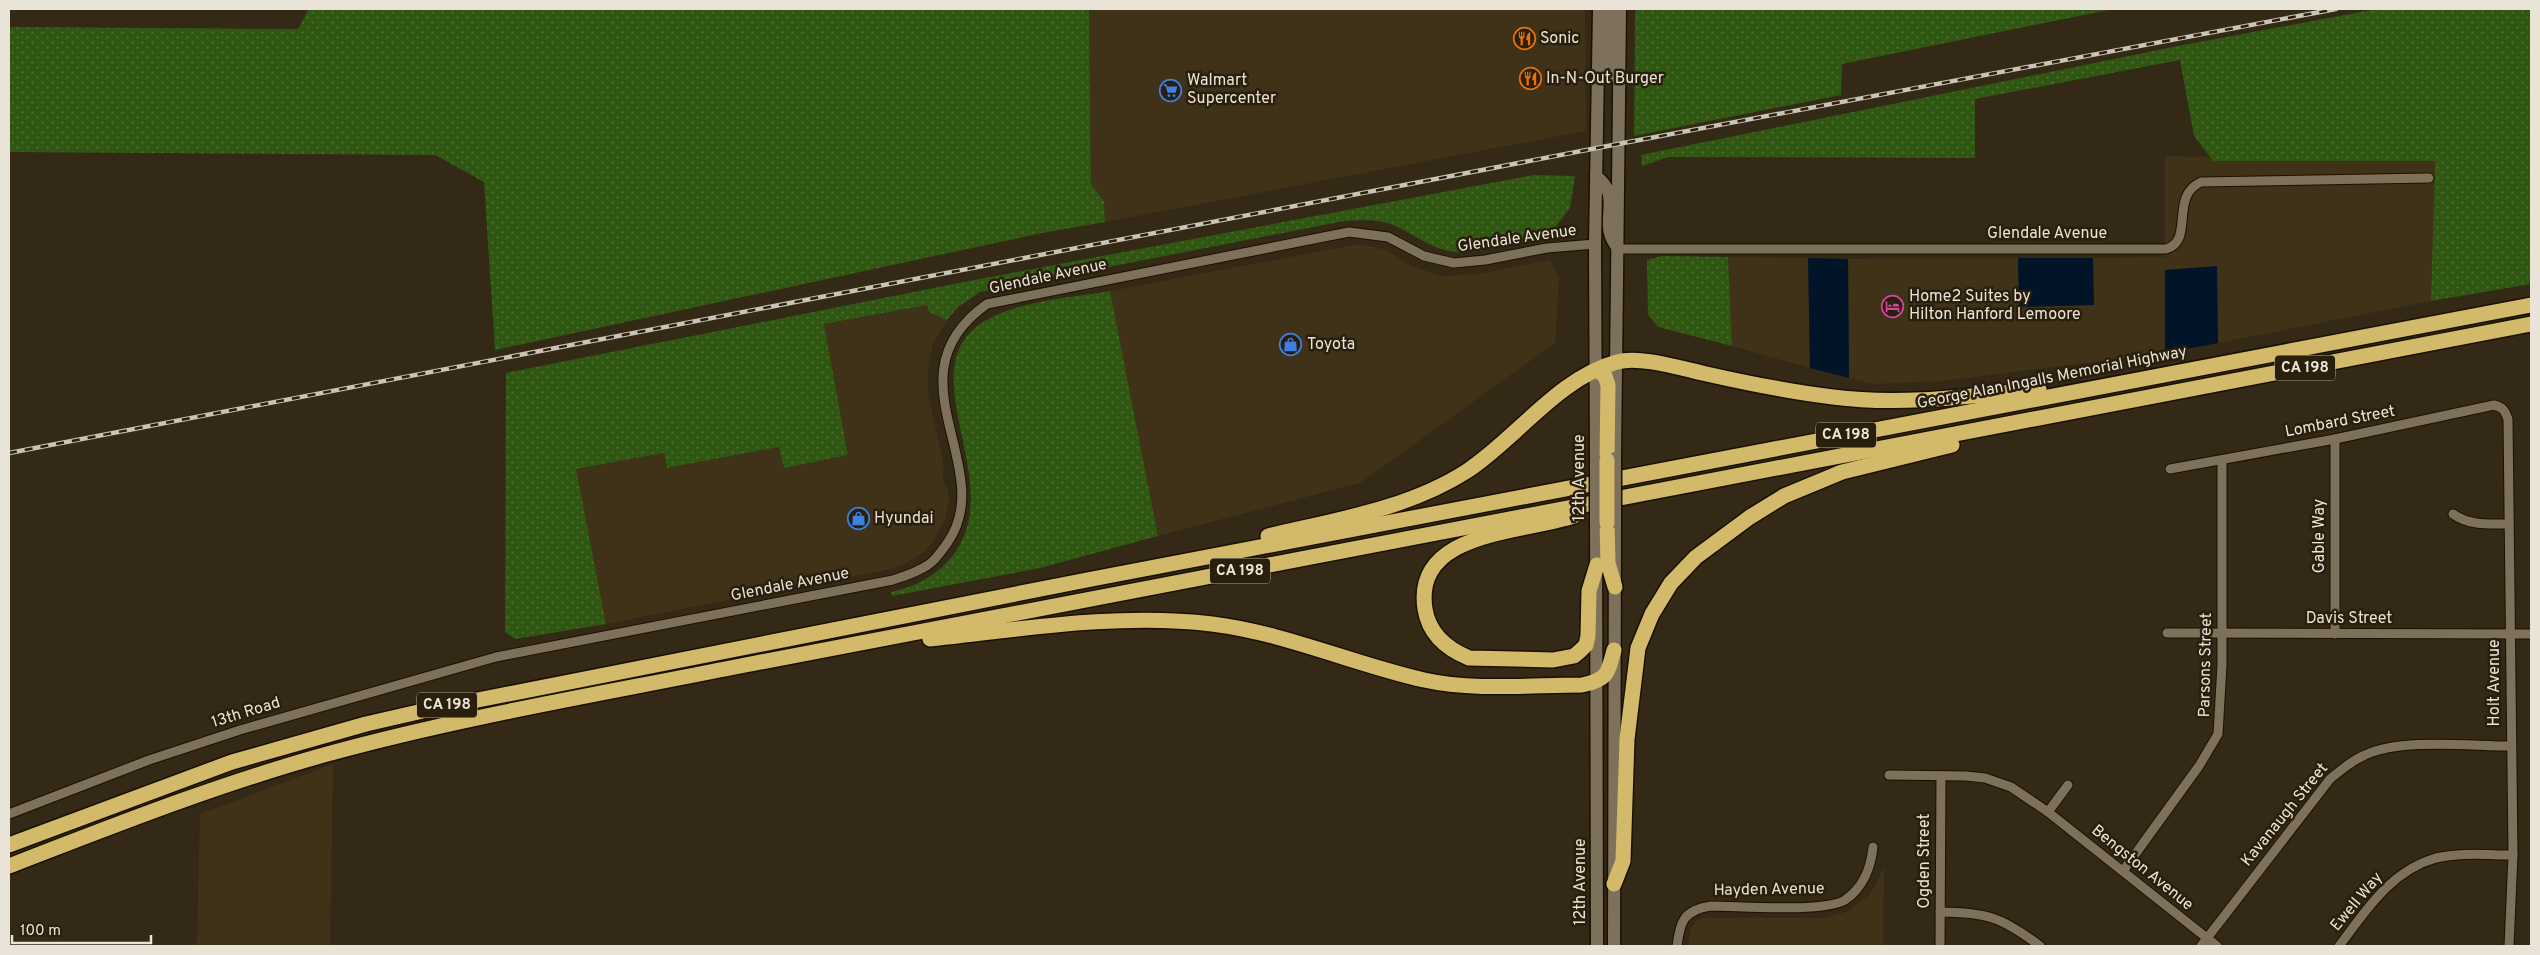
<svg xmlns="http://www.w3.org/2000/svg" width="2540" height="955" viewBox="0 0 2540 955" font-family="Overpass,sans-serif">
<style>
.built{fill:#403218}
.green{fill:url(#green-dots)}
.water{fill:#021528}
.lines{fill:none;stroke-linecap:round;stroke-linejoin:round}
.minor-casing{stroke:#1b1101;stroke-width:11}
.secondary-casing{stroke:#1b1101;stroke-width:15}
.motorway-casing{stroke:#1b1101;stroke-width:18}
.minor{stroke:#7e715c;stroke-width:9}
.secondary{stroke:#7e715c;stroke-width:12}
.motorway{stroke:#d3ba6a;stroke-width:15}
.rail-casing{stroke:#cbc3b6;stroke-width:4.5}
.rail{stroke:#291f0c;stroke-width:2.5;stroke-dasharray:8;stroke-linecap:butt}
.secondary-bridge-casing{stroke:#1b1101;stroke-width:15;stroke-linecap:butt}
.motorway-bridge-casing{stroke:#1b1101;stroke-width:18;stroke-linecap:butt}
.secondary-bridge{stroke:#7e715c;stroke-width:12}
.motorway-bridge{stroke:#d3ba6a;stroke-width:15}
.labels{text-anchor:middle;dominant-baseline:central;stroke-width:5;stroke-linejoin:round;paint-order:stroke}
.shield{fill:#291f0c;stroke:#b0a89a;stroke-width:1}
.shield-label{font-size:15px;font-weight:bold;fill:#eae3d7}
.poi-label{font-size:16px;fill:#eae3d7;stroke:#291f0c;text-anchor:start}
.street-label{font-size:16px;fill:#eae3d7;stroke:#291f0c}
</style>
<defs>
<pattern id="green-dots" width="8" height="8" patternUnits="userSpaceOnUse" patternTransform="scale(1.25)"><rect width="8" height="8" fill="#2f5712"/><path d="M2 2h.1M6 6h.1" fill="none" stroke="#4d6f34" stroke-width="1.8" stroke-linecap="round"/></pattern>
</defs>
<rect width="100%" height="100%" fill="#332916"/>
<g class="built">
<polygon points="1089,9 1585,9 1586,131 1105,222 1104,201 1091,184"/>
<polygon points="2165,156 2209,157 2213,161 2435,161 2431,301 2218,343 2217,267 2165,270 2165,353 1943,381 1874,384 1849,378 1848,259 2018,258 2019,307 2093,305 2093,258 2165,257"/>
<polygon points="1359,244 1387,250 1409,265 1441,276 1479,274 1550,260 1559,278 1555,343 1360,483 1158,536 1110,291"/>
<polygon points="1728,257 1808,258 1810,368 1732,346"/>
<polygon points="927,305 929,312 947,320 933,345 928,369 928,393 944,467 942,472 945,486 948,488 949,501 945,519 936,537 925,552 906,563 887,570 833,580 829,577 818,580 815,583 606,624 575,469 664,453 667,468 780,447 783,467 848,455 824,324"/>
<polygon points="333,764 330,946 197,946 200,814"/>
<polygon points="1884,866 1883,946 1688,946 1690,929 1698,920 1703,918 1824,918 1849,911 1869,895 1876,885"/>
</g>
<g class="green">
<polygon points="309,9 1089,9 1091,184 1104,201 1105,222 1042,233 495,350 484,182 435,155 9,152 9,27 298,29"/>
<polygon points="1635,9 2113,9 1842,64 1841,95 1634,136"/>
<polygon points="2377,9 2531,9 2531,284 2431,301 2435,161 2213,161 2194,136 2180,60 1975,99 1975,158 1668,157 1642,166 1641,155 2178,46"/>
<path d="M1534,175L1575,176L1570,208L1557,225L1559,233C1530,239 1477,257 1449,251C1428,247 1413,233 1393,225C1378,219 1360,220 1344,221L980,292L958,307L947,320L929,312L927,305L824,324L848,455L784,468L779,447L667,468L664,453L576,469L606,624L515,639L505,632L506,373L969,281Z"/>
<polygon points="1662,256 1728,257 1732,346 1658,327 1648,315 1647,260"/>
<path d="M1110,291L1158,536L1040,568L892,596L891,592C917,586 937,576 954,554C1007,482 911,374 979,325C1012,301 1070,298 1110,291Z"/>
</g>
<g class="water">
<polygon points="1808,258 1848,259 1849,378 1810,368"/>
<polygon points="2018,258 2093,258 2094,305 2019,307"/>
<polygon points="2217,266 2218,343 2165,353 2165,270"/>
</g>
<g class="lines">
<defs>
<g id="minor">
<path d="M1619,249H2166C2195,241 2169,196 2201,182L2429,178"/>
<polyline points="2335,439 2335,634"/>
<path d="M2170,469L2335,439L2494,405C2503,407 2505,411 2508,419L2513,855L2509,946"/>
<path d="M2453,514C2470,526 2489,524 2509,524"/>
<polyline points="2167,633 2531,634"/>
<polyline points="1889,775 1966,776 1985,778 2011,787 2048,812 2217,946"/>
<polyline points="2048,812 2068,785"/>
<path d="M9,814L149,760L240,730L496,657L893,580C905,576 918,572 928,565C936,560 942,550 948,542C999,467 885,376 987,304L1349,232L1388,237L1424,256L1454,263L1485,260L1547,248L1595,244"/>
<polyline points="2123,871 2199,766 2218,734 2222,665 2222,460"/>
<path d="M1940,912C1987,912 2003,918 2040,946"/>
<path d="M1677,946C1680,921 1684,910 1711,906C1740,906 1823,913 1845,900C1863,888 1871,867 1873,847"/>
<polyline points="1940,946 1941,776"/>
<path d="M2201,946L2330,779C2341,770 2351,761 2365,755C2402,738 2469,746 2511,746"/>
<path d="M2339,946C2366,911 2390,871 2436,858C2461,852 2488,855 2513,855"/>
</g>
<g id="secondary">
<polyline points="1610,9 1610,76"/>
<path d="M1596,176C1625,197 1595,225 1619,249"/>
<polyline points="1615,458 1620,9"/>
<polyline points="1596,460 1595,244 1599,9"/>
<polyline points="1596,524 1597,946"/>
<polyline points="1614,946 1615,522"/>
</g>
<g id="motorway">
<polyline points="1597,370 1605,376 1608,385 1607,460"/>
<path d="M1574,516C1525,533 1413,530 1425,609C1429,634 1447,649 1469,658L1553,660L1574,656L1580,651L1586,645L1588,636L1589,591L1597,565"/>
<polyline points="1607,523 1608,563 1615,587"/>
<path d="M1268,536C1335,520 1408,509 1467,471C1517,438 1558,378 1617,362C1641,355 1686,370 1711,375C1751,384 1792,392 1833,397C1902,406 1971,396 2039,389"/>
<path d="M930,639C1023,629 1118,613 1212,624C1285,633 1353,664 1424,680C1473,691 1532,685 1582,685C1607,680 1608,674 1614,650"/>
<polyline points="9,845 232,762 366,724 427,710 1092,579 2531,305"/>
<path d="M9,866C115,825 221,783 331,753C463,717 600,694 735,667L2531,324"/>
<polyline points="1614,884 1623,861 1627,739 1638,648 1652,614 1671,583 1696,557 1750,517 1784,496 1842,472 1952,445"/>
</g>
</defs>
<use href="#minor" class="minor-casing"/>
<use href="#secondary" class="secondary-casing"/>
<use href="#motorway" class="motorway-casing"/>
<use href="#minor" class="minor"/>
<use href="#secondary" class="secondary"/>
<use href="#motorway" class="motorway"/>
<defs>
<polyline id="rail" points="9,453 1597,148 2336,9"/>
</defs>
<use href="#rail" class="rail-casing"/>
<use href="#rail" class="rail"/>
<defs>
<g id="secondary-bridge">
<polyline points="1596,460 1596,524"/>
<polyline points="1615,522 1615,458"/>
</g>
<polyline id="motorway-bridge" points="1607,460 1607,523"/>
</defs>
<use href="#secondary-bridge" class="secondary-bridge-casing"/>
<use href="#motorway-bridge" class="motorway-bridge-casing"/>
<use href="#secondary-bridge" class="secondary-bridge"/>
<use href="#motorway-bridge" class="motorway-bridge"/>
</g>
<defs>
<symbol id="restaurant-ring" viewBox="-11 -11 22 22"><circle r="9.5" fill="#291f0c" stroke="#e8710a" stroke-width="1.5"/><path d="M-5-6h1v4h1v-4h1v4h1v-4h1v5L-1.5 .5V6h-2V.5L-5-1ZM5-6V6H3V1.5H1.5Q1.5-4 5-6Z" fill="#e8710a"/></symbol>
<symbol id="supermarket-ring" viewBox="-11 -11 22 22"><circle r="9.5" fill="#291f0c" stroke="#3f7fe0" stroke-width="1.5"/><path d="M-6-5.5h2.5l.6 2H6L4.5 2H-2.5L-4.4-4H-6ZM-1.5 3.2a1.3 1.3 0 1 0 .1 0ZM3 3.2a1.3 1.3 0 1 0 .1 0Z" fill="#3f7fe0"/></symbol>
<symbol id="hotel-ring" viewBox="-11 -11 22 22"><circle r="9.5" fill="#291f0c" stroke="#d1479c" stroke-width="1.5"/><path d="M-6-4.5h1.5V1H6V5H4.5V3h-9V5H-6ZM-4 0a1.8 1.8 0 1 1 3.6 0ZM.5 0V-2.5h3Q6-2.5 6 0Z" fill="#d1479c"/></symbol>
<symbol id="shop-ring" viewBox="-11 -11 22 22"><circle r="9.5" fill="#291f0c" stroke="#3f7fe0" stroke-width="1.5"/><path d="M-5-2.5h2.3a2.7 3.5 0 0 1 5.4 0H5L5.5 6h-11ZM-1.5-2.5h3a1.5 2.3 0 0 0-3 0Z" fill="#3f7fe0"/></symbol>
</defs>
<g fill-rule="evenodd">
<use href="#restaurant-ring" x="1512" y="26" width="25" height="25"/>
<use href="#restaurant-ring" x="1518" y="66" width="25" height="25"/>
<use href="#supermarket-ring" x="1158" y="78" width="25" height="25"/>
<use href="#hotel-ring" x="1880" y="294" width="25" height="25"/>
<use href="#shop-ring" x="1278" y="332" width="25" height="25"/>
<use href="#shop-ring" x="846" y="506" width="25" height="25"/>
</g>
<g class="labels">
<g class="shield">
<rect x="2275" y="355.5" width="60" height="25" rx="4"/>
<rect x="1816" y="422.5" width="60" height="25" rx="4"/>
<rect x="1210" y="558.5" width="60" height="25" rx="4"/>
<rect x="417" y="692.5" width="60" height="25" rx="4"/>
</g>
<g class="shield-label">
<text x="2305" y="368">CA 198</text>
<text x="1846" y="435">CA 198</text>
<text x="1240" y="571">CA 198</text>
<text x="447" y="705">CA 198</text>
</g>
<g class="poi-label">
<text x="1540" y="39">Sonic</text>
<text x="1546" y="79">In-N-Out Burger</text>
<text x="1187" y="81">Walmart<tspan x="1187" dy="18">Supercenter</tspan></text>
<text x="1909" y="297">Home2 Suites by<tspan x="1909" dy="18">Hilton Hanford Lemoore</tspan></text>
<text x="1307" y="345">Toyota</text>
<text x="874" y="519">Hyundai</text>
</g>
<g class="street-label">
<text x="2047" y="234">Glendale Avenue</text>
<text transform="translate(1517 239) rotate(-8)">Glendale Avenue</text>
<text transform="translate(1048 277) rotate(-12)">Glendale Avenue</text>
<text transform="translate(2052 378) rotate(-11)">George Alan Ingalls Memorial Highway</text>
<text transform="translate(2340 422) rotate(-11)">Lombard Street</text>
<text transform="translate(1580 478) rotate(-90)">12th Avenue</text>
<text transform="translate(2320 536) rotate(-90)">Gable Way</text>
<text transform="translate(790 585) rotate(-11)">Glendale Avenue</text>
<text x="2349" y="619">Davis Street</text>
<text transform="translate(2206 665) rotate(-89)">Parsons Street</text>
<text transform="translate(2495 683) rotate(-90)">Holt Avenue</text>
<text transform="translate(246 713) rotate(-17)">13th Road</text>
<text transform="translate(2285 815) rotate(-51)">Kavanaugh Street</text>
<text transform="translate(1925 861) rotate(-90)">Ogden Street</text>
<text transform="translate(2142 868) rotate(39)">Bengston Avenue</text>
<text transform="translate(1581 882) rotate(-90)">12th Avenue</text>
<text transform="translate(1769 890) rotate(-1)">Hayden Avenue</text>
<text transform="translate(2357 902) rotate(-50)">Ewell Way</text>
</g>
</g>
<rect width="2540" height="955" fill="none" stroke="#eae3d7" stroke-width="20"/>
<path d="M12 935v8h139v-8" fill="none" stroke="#eae3d7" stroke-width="2.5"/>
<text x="20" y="935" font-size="15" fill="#eae3d7" stroke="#291f0c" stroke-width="4" paint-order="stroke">100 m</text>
</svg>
